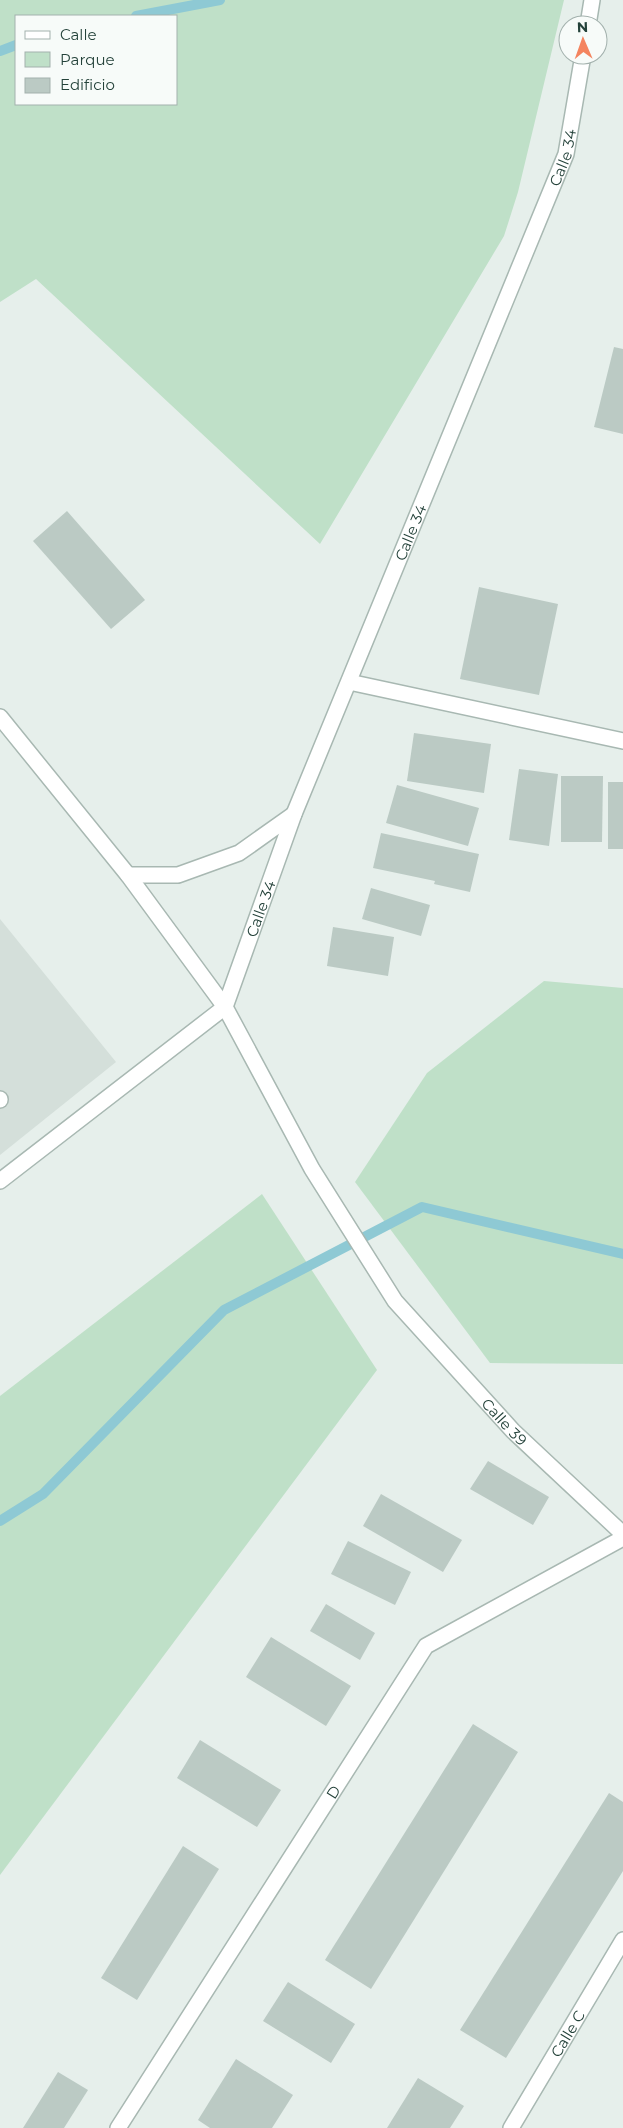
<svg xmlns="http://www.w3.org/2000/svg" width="623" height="2128" viewBox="0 0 623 2128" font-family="Montserrat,sans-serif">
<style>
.built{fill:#d4dfda}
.green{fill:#bfe0c8;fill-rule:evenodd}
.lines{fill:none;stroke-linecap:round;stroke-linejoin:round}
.stream{stroke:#8ec9d4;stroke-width:10}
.building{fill:#bbcac4}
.minor-casing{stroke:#a8b8b2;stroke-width:18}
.minor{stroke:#fff;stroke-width:15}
.labels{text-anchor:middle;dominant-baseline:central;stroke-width:4.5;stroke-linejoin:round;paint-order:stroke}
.street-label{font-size:15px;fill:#24423a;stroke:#f7fbf9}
</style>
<rect width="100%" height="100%" fill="#e6efeb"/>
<polygon class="built" points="0,919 116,1062 0,1155"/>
<g class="green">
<path d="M0,0H564L518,192L504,236L320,544L36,279L0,302ZM176,16V104H16V16Z"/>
<polygon points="544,981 623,988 623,1364 490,1363 355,1182 427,1073"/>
<polygon points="262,1194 377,1370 0,1875 0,1396"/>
</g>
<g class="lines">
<g class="stream">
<polyline points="136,16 220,0"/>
<polyline points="0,51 16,45"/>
<polyline points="0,1521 43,1494 224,1310 422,1207 623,1254"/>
</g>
</g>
<g class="building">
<polygon points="614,347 623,349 623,434 594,427"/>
<polygon points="67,511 145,600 111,629 33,541"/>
<polygon points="479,587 558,604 539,695 460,679"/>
<polygon points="414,733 491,744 484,793 407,781"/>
<polygon points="519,769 558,774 549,846 509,840"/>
<polygon points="561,776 603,776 602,842 561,842"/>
<rect x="608" y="782" width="15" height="67"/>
<polygon points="397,785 479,808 468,846 386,823"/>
<polygon points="381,833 479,854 470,892 434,884 435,881 373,868"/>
<polygon points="371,888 430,905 421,936 362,919"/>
<polygon points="333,927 394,937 388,976 327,966"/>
<polygon points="488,1461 549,1497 533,1525 470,1489"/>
<polygon points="381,1494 462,1540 443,1572 363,1526"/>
<polygon points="348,1541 411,1572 395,1605 331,1574"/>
<polygon points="326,1604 375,1633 360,1660 310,1631"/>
<polygon points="271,1637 351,1686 326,1726 246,1677"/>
<polygon points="473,1724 518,1752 371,1989 325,1960"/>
<polygon points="200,1740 281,1790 257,1827 177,1778"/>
<polygon points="609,1793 623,1802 623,1871 506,2058 460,2030"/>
<polygon points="183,1846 219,1869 137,2000 101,1978"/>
<polygon points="288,1982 355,2024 331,2063 263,2021"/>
<polygon points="236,2059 293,2095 272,2128 210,2128 198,2120"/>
<polygon points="58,2072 88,2090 64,2128 23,2128"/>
<polygon points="418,2078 464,2106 450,2128 387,2128"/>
</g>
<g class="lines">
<defs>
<g id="minor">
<polyline points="588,25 592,0"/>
<polyline points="349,682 623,741"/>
<path id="s1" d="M0,717L128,875L225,1007L312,1169L395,1301L513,1431L623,1534"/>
<polyline points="128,875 178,875 239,853 294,814"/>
<polyline points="0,1099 0,1100"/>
<path id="s2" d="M0,1181L225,1007L294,814L566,154L583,55"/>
<path id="s3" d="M118,2128L426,1646L623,1538"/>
<path id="s4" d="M511,2128L623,1940"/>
</g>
</defs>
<use href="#minor" class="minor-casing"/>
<use href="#minor" class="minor"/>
</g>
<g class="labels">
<g class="street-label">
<text stroke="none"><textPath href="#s2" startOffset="1199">Calle 34</textPath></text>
<text stroke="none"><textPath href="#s2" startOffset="794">Calle 34</textPath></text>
<text stroke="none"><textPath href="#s2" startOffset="389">Calle 34</textPath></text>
<text stroke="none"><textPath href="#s1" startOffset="870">Calle 39</textPath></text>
<text stroke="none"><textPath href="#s3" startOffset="399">D</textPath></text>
<text stroke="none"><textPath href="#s4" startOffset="110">Calle C</textPath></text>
</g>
</g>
<rect x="15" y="15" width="162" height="90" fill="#f7fbf9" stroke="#a3b1ad"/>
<rect x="25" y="31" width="25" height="8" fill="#ffffff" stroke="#a3b1ad"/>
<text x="60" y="40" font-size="15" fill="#24423a">Calle</text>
<rect x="25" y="52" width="25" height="15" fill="#bfe0c8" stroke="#a3b1ad"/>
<text x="60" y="65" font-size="15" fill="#24423a">Parque</text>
<rect x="25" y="78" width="25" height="15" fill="#bbcac4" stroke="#a3b1ad"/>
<text x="60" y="90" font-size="15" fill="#24423a">Edificio</text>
<g transform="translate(583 40) rotate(358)"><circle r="24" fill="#f7fbf9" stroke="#a3b1ad"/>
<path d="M0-4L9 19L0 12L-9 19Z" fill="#f4845f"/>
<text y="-8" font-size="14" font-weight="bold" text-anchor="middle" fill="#24423a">N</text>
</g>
</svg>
